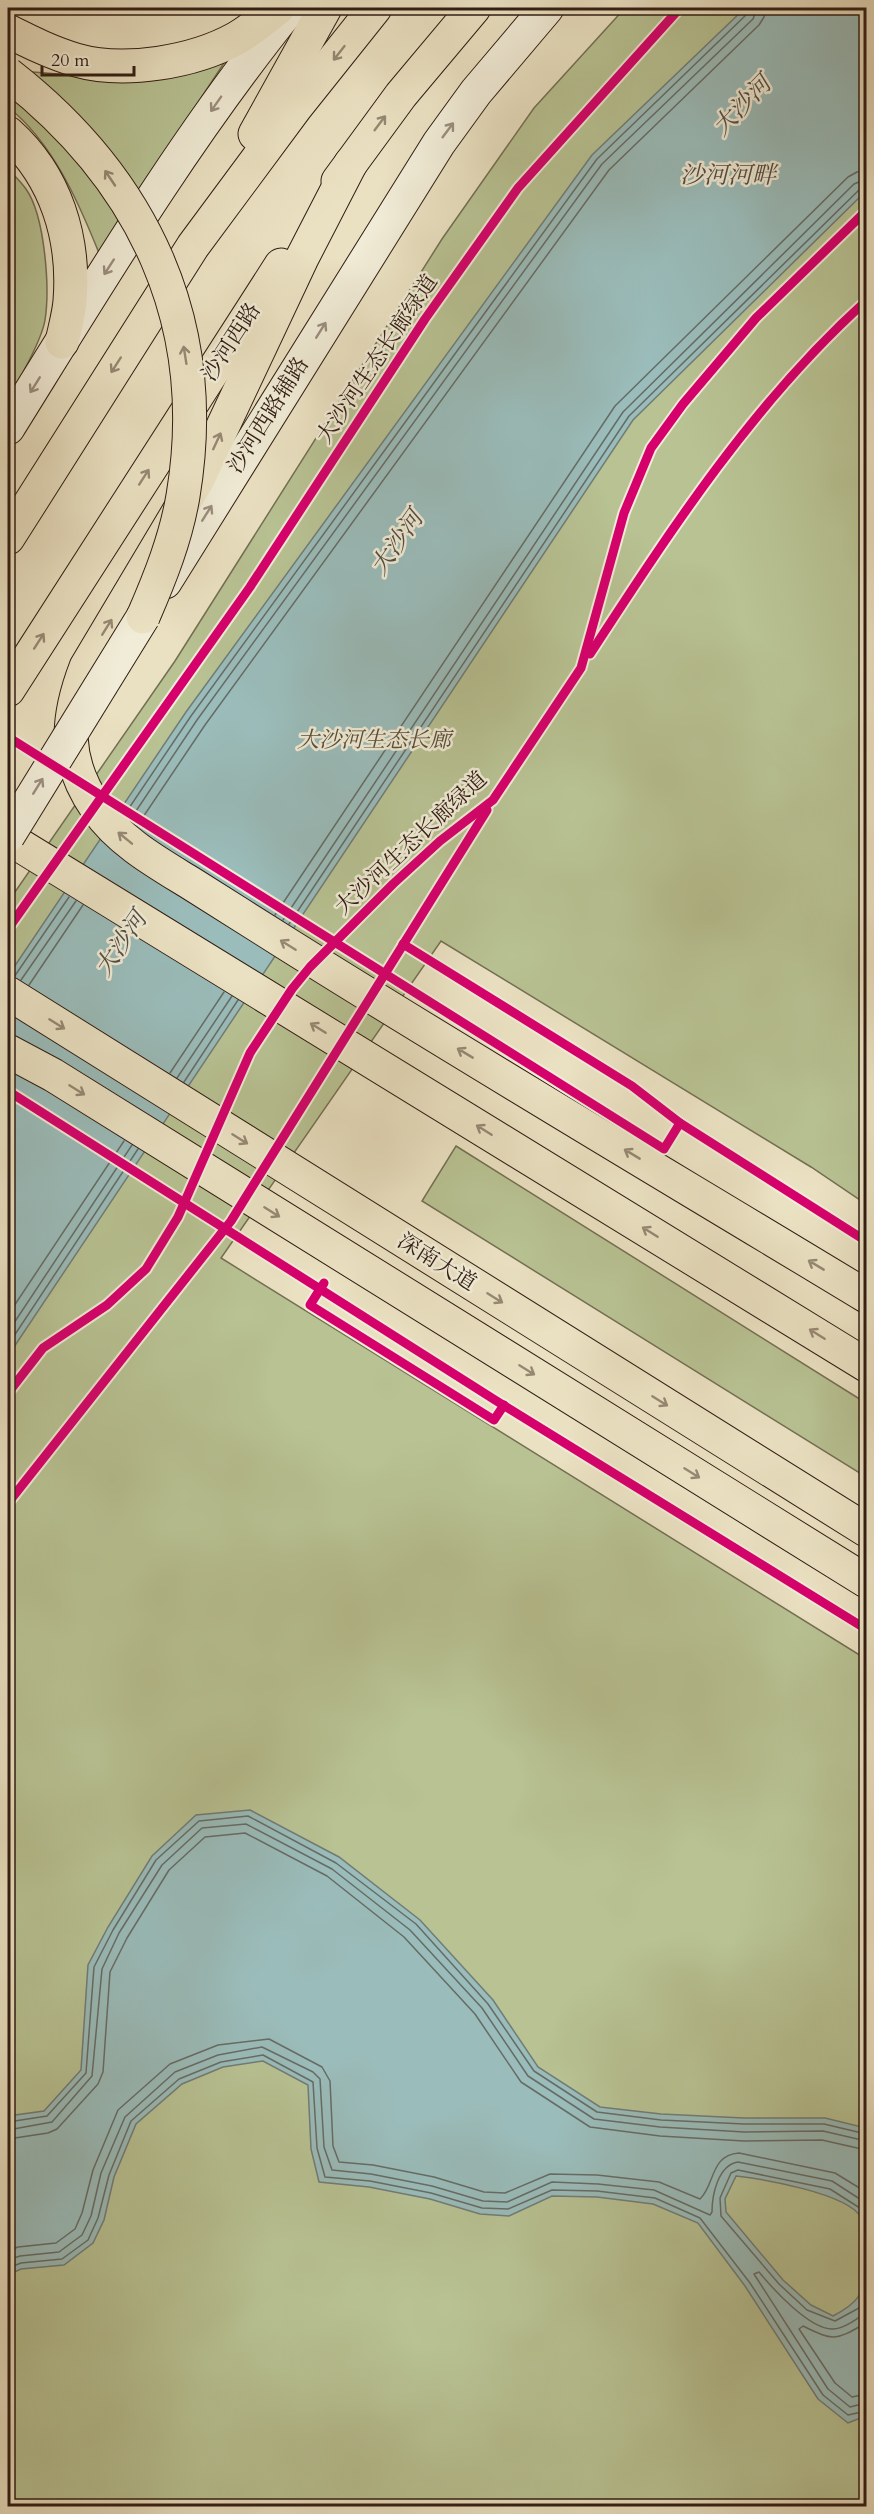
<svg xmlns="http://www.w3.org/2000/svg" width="874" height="2514" viewBox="0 0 874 2514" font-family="Cardo,'Noto Serif SC',serif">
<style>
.green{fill:#b8c293;stroke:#746f53;stroke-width:1.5}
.water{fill:#9abcba;stroke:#707c77;stroke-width:1.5;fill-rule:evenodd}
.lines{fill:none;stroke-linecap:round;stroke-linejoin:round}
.shore{stroke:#656c66;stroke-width:1.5}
.secondary-casing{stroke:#301c13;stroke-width:35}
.primary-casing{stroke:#301c13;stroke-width:35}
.secondary{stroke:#f1ecd7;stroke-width:33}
.primary{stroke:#eae1c2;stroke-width:33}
.secondary-bridge-casing{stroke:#301c13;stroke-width:35;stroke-linecap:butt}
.primary-bridge-casing{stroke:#301c13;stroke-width:35;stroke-linecap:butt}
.secondary-bridge{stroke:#f1ecd7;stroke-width:33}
.primary-bridge{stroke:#eae1c2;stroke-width:33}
.cycleway-casing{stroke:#f1ecd7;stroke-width:13}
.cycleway{stroke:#d6006c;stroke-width:9}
.oneway{stroke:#968873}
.oneway2{stroke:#9a8e7f}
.labels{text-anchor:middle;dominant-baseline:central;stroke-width:5;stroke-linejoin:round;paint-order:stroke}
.street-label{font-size:22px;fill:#301c13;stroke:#f1ecd7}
.park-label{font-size:22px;font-style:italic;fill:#594e39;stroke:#f1ecd7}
.water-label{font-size:24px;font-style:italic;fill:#504c45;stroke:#f1ecd7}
</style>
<rect width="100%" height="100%" fill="#eae1c2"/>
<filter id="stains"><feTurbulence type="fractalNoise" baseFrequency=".00333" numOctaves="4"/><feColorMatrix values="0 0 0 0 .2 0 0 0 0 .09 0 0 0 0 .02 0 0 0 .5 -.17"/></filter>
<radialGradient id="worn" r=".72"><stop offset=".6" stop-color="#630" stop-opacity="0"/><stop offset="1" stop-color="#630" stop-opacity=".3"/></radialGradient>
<g class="green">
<polygon points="625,8 866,8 866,1204 811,1167 441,941 221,1258 866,1659 866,2506 8,2506 8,902 175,661 442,239 534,108"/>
<path d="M224,63L99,253C78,201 53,143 8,107V70L84,76L180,73Z"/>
<path d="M8,169C14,175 21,182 26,189C45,216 50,288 45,320C42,339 19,381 8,398Z"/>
<polygon points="456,1146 866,1403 866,1477 422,1201"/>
</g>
<g class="water">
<polygon points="745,8 866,8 866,191 633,420 8,1356 8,976 186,712 592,155"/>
<path d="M250,1810L339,1857L420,1920L493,2000L538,2067L600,2107L661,2114L744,2118H825L866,2128V2416L848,2423L818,2399L745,2286L698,2223L653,2204L597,2197L552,2196L509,2216L480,2214L430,2199L369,2187L319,2182L311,2149L308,2085L263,2061L223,2067L182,2084L136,2124L114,2177L104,2220L93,2243L64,2265L21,2269L8,2275V2116L44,2111L81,2070L88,1965L108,1927L152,1856L196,1815ZM736,2176C763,2179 846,2193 861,2217C869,2230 865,2252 865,2267C866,2294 856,2304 833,2316L811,2305L783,2280L726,2212L725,2199Z"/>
</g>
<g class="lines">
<g class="shore">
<polyline points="125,814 191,716 597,159 747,14 749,8"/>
<polyline points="130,820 197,720 602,164 753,19 757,8"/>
<polyline points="137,826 205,725 609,170 759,25 764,17 766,8"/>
<polyline points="275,915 615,406 848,177 857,172 866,170"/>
<polyline points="283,920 623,412 854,184 866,179"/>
<polyline points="289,924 629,416 860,189 866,187"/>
<polyline points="14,977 69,897"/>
<polyline points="21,980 76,901"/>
<polyline points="29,985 83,905"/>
<polyline points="170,1073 224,992"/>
<polyline points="177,1078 232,996"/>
<polyline points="184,1082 238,1000"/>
<polyline points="8,1315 124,1141"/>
<polyline points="8,1332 132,1145"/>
<polyline points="8,1345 138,1149"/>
<polyline points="8,2122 47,2116 86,2073 94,1967 113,1930 156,1860 199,1821 248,1816 336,1863 416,1924 488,2004 534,2071 597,2112 661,2120 744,2124 824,2124 866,2134"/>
<polyline points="8,2130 52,2122 92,2076 102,1969 119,1933 162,1865 202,1828 246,1824 332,1869 410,1930 482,2008 528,2076 594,2119 660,2127 744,2132 823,2131 866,2141"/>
<polyline points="8,2139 48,2133 57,2129 98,2084 103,2072 110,1972 127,1938 169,1870 205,1837 245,1833 327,1876 404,1937 475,2014 521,2082 590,2127 660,2136 744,2141 822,2140 866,2150"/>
<polyline points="866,2215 863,2210 830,2189 738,2170 731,2173 720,2198 721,2216 779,2284 807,2310 835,2321 859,2308 866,2293"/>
<path d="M8,2251L18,2247L56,2243L75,2229L82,2213L93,2170L118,2110L170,2064L218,2045L269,2039L322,2067L330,2081L333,2146L339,2162L373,2165L434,2177L484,2192L505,2193L550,2174L597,2175L659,2182L700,2199C715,2185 710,2155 739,2153L835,2173L866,2192"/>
<path d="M8,2260L20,2256L59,2252L82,2235L91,2216L101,2173L125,2117L175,2072L218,2055L262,2047L313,2072L320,2079L324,2147L332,2170L371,2174L432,2186L483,2201L507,2202L552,2182L598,2184L654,2190L710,2215L712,2212C712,2195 718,2165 738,2162L832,2181L866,2203"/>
<polyline points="8,2268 21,2263 62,2259 88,2240 98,2218 109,2175 131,2121 179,2079 221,2062 263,2055 313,2082 317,2148 325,2177 370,2181 431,2193 482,2208 508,2209 552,2190 597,2191 655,2198 700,2218 750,2283 823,2395 848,2415 866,2411"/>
<path d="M866,2311C860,2318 843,2329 833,2329C810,2330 773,2289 759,2272L754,2274L828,2389L850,2407L866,2403"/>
<path d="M866,2323C836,2340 835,2342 803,2326L799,2329L835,2383L852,2397L866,2394"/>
</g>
<defs>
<g id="secondary">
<path d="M8,428C97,285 184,139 290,8"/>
<polyline points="165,582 439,143 476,92 547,8"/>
</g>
<g id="primary">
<path d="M8,31C30,42 52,53 76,60C124,74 194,62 237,38C252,29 265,18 278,8"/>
<path d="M8,133C56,176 75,238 70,301C69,314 65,328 62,342"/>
<polyline points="255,134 325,8"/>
<path d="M351,163L302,258L198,479L86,667C66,719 63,760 97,809C120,842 158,863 192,884C224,904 255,924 287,944C478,1064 673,1179 866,1296"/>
<polyline points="338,181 401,95 474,8"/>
<polyline points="8,538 193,246 296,107 375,8"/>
<polyline points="8,690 281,265"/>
<polyline points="8,838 866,1365"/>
<polyline points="8,993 866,1530"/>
<polyline points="8,1051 53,1075 866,1581"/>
</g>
</defs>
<use href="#secondary" class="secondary-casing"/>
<use href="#primary" class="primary-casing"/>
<use href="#secondary" class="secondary"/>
<use href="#primary" class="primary"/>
<defs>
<polyline id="secondary-bridge" points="8,836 143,617"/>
<path id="primary-bridge" d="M8,74C144,180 212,323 183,496C176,538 160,578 143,617"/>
</defs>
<use href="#secondary-bridge" class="secondary-bridge-casing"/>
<use href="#primary-bridge" class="primary-bridge-casing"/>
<use href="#secondary-bridge" class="secondary-bridge"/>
<use href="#primary-bridge" class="primary-bridge"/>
<defs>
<g id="cycleway">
<path d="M590,654C672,528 754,402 866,301"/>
<polyline points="8,737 664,1149 680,1123"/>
<polyline points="8,929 250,587 425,319 518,188 680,8"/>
<polyline points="403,944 632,1086 680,1123 866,1241"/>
<polyline points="8,1091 495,1400 866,1629"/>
<polyline points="324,1283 310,1305 494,1420 504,1405"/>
<polyline points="8,1393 43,1348 107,1305 146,1269 178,1217 250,1053 292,989 310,967 393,884 440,841 493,800 581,668 624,513 651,448 683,404 756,318 866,211"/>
<polyline points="8,1503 231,1221 487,810"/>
</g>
</defs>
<use href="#cycleway" class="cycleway-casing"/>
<use href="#cycleway" class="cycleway"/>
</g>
<defs><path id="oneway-shaft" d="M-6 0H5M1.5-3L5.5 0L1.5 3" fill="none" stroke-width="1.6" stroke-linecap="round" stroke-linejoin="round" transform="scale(1.5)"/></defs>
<g class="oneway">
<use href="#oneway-shaft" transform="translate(339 53) rotate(128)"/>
<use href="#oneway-shaft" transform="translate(380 123) rotate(-53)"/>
<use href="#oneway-shaft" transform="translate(110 178) rotate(-124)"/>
<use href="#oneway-shaft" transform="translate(185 355) rotate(-99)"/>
<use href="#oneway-shaft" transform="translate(116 365) rotate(123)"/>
<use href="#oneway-shaft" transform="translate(217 441) rotate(-65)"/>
<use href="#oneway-shaft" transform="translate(144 477) rotate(-57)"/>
<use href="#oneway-shaft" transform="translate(107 627) rotate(-58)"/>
<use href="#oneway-shaft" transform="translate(39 641) rotate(-57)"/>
<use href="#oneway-shaft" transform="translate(125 838) rotate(-141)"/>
<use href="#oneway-shaft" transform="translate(288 945) rotate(-148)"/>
<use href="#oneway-shaft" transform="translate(57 1024) rotate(32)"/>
<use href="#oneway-shaft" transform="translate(318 1028) rotate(-148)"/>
<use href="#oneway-shaft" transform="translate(465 1053) rotate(-149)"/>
<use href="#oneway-shaft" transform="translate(77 1090) rotate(32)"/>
<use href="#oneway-shaft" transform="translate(484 1130) rotate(-148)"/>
<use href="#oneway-shaft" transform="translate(240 1139) rotate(32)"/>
<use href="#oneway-shaft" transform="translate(632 1154) rotate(-149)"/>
<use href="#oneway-shaft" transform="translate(272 1212) rotate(32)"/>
<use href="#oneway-shaft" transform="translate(650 1232) rotate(-148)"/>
<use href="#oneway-shaft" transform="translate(816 1265) rotate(-149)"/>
<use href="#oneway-shaft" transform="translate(495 1298) rotate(32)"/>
<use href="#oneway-shaft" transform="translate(817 1334) rotate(-148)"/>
<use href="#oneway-shaft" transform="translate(527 1370) rotate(32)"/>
<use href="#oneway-shaft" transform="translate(660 1401) rotate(32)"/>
<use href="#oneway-shaft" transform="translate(692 1473) rotate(32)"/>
</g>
<g class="oneway2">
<use href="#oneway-shaft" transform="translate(216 104) rotate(125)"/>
<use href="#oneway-shaft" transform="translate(448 130) rotate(-53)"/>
<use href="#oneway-shaft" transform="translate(109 267) rotate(123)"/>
<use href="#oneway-shaft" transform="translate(321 330) rotate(-58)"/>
<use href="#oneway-shaft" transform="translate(35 385) rotate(122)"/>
<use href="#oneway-shaft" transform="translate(207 513) rotate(-58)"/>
<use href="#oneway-shaft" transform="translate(38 786) rotate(-58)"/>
</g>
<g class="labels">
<g class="street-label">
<text transform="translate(231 342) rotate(-57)">沙河西路</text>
<text transform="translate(377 359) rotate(-56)">大沙河生态长廊绿道</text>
<text transform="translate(268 415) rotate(-58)">沙河西路辅路</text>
<text transform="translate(411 843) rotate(-43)">大沙河生态长廊绿道</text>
<text transform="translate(437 1262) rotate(32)">深南大道</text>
</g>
<g class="park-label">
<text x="374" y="740">大沙河生态长廊</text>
</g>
<g class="water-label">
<text transform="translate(742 106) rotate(-46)">大沙河</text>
<text x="728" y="175">沙河河畔</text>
<text transform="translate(397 543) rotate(-55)">大沙河</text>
<text transform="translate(121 944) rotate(-56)">大沙河</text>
</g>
</g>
<rect width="874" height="2514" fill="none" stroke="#eae1c2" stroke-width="30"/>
<rect x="9" y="9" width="856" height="2496" fill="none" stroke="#301c13" stroke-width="3"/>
<rect x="15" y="15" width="844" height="2484" fill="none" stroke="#301c13" stroke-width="1.5"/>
<path d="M42 66v9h92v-9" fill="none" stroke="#301c13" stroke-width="3"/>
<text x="51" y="66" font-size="18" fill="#301c13" stroke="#f1ecd7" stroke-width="4.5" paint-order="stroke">20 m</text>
<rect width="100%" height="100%" filter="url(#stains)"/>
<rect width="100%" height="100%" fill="url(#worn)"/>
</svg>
